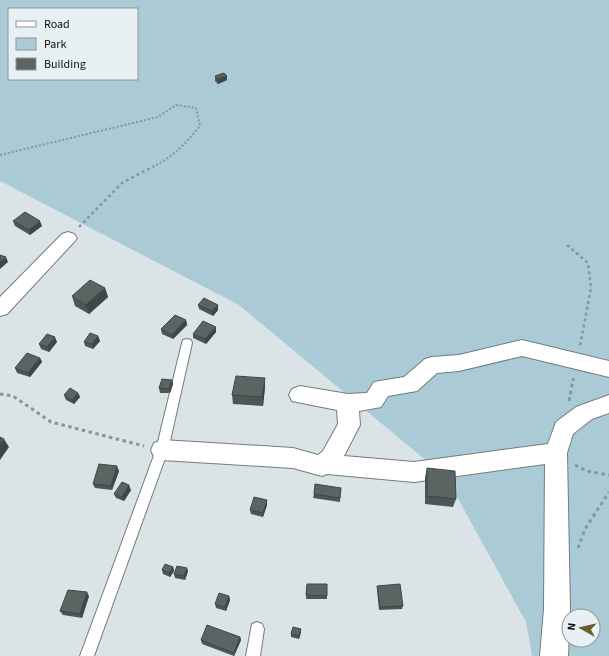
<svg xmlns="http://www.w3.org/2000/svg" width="609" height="656" viewBox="0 0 609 656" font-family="'Source Sans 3',sans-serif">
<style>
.green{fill:#aacbd5;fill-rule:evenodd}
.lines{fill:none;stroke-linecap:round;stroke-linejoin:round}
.service-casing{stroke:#727c7e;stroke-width:2}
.minor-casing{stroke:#727c7e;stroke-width:2}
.path-far2{stroke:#8c9496;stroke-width:2;stroke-dasharray:2 2;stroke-linecap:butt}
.path-far1{stroke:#8c9496;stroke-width:2.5;stroke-dasharray:3 3;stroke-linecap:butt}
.path{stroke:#8c9496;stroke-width:3;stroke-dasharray:3.5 3.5;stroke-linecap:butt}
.service{fill:#fff;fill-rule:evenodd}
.minor{fill:#fff;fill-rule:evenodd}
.wall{fill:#4d5655}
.shaded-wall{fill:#3f4645}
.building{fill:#5a6463;stroke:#3f4645}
</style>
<rect width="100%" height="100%" fill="#dae4e7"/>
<path class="green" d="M0,0H609V656H532L526,622L446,477L239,305L0,181ZM9,9H137V79H9ZM569,616H593V640H569Z"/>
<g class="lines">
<defs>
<g id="service">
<polygon points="187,339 191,340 192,343 168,450 94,656 80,656 156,450 182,343 183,340"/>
<polygon points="257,622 262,624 264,629 260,656 246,656 252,624"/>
</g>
<g id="minor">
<polygon points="68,232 74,234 77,238 74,242 7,314 0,316 0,297 62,234"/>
<polygon points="522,340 609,361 609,377 522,356 459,371 437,373 417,391 388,396 381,407 359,411 360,425 344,456 414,462 548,444 556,422 576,407 609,395 609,413 592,419 573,434 567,453 570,609 568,656 540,656 544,609 545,464 414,482 327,474 322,476 293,468 162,460 154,457 151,450 154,443 162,440 293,448 318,455 323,451 338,424 337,410 292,401 289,395 292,389 300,386 348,394 367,393 374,382 404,377 425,359 432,357 459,355"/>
</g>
</defs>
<use href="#service" class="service-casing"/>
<use href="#minor" class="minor-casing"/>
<path class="path-far2" d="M0,155L158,117L176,105L196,108L200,126C185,144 174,156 153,167"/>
<g class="path-far1">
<polyline points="79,227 122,183 154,166"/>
<polyline points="567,245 588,263 591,288 580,346"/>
<polyline points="573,381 574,376"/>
</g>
<g class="path">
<polyline points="0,394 13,396 51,422 144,446"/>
<polyline points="569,401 573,380"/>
<polyline points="575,465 587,471 609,475"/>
<polyline points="578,548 585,529 609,492"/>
</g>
<use href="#service" class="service"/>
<use href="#minor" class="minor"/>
</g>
<g class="wall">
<polygon points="215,76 227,80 218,84 215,81"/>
<polygon points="13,221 42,226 30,235 15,226"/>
<polygon points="105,288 108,297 89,314 75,306 72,296"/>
<polygon points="198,305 218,305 218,310 213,316 199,309"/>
<polygon points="186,320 187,325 173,339 162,334 161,329"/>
<polygon points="216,327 216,332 206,344 193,338 193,334"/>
<polygon points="98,336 100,341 93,349 85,346 84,342"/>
<polygon points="57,342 49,352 41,349 39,344"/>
<polygon points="40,358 42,362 30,377 17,373 15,368"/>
<polygon points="172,380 173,384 170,393 160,393 159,388"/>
<polygon points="265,387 263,406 233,404 232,395"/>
<polygon points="78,393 80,397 74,404 66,400 64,395"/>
<polygon points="427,468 456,499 453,507 425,504 425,477"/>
<polygon points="119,471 112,490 95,488 93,484"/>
<polygon points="341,488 340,502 313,498 314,494"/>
<polygon points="131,490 124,501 116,498 114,494"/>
<polygon points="267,505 263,517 251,514 250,510"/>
<polygon points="173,567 174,571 170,577 163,574 162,570"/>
<polygon points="188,571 185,580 175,578 174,574"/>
<polygon points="307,584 327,584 327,599 306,599"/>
<polygon points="377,586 403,606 402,609 379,610 377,589"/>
<polygon points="89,596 82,618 63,615 60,611"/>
<polygon points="229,596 230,600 226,611 216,608 215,604"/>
<polygon points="301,632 299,639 291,637 291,634"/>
<polygon points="240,637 241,640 234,656 202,644 201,640"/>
</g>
<g class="shaded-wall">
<polygon points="227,76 227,80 218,84 218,79"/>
<polygon points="40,221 42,226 30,235 29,230"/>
<polygon points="6,257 8,262 0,269 0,262"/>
<polygon points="105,288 108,297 89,314 86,305"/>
<polygon points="218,305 218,310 213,316 212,311"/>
<polygon points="186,320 187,325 173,339 172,335"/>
<polygon points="216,327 216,332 206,344 205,339"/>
<polygon points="98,336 100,341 93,349 92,344"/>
<polygon points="55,337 57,342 49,352 47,347"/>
<polygon points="40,358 42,362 30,377 28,373"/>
<polygon points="265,378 265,387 263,406 262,397"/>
<polygon points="172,380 173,384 170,393 169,389"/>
<polygon points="78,393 80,397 74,404 72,400"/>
<polygon points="4,439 9,447 0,460 0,445"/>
<polygon points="117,466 119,471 112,490 111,486"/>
<polygon points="129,485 131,490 124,501 122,497"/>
<polygon points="267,500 267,505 263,517 263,513"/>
<polygon points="173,567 174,571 170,577 169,573"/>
<polygon points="187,568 188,571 185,580 184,576"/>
<polygon points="87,592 89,596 82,618 80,614"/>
<polygon points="229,596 230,600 226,611 225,607"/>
<polygon points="301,629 301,632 299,639 299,636"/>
<polygon points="240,637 241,640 234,656 234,653"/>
</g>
<g class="building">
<polygon points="224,73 227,76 218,79 215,76"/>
<polygon points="25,212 40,221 29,230 13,221"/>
<polygon points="0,255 6,257 0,262"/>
<polygon points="90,280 105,288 86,305 72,296"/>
<polygon points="204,298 218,305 212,311 198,305"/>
<polygon points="175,315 186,320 172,335 161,329"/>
<polygon points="203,321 216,327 205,339 193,334"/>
<polygon points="90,333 98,336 92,344 84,342"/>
<polygon points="47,334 55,337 47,347 39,344"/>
<polygon points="27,353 40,358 28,373 15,368"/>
<polygon points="236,376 265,378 262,397 232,395"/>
<polygon points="162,379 172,380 169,389 159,388"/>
<polygon points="70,388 78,393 72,400 64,395"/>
<polygon points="0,437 4,439 0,445"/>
<polygon points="99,464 117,466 111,486 93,484"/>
<polygon points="427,468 455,471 456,499 427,496"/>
<polygon points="122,482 129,485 122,497 114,494"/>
<polygon points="315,484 341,488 340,498 314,494"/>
<polygon points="254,497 267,500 263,513 250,510"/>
<polygon points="165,564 173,567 169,573 162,570"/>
<polygon points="177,566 187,568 184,576 174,574"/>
<polygon points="307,584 327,584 327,596 306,595"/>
<polygon points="400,584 403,606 380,607 377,586"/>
<polygon points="68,590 87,592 80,614 60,611"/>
<polygon points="219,593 229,596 225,607 215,604"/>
<polygon points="207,625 240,637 234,653 201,640"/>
<polygon points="293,627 301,629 299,636 291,634"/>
</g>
<rect x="8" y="8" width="130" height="72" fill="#e7f1f4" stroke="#8f9698"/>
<rect x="16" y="21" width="20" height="6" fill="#ffffff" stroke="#8f9698"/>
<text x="44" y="28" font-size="12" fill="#0b0e0f">Road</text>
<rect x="16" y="38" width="20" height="12" fill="#aacbd5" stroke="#8f9698"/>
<text x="44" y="48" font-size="12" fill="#0b0e0f">Park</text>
<rect x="16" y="58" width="20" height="12" fill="#5a6463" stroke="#8f9698"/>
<text x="44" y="68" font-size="12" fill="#0b0e0f">Building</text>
<g transform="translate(581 628) rotate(278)"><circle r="19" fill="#e7f1f4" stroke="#8f9698"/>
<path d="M0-3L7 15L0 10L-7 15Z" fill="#6b5b29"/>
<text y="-6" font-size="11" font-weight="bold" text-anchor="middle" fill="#0b0e0f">N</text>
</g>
</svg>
